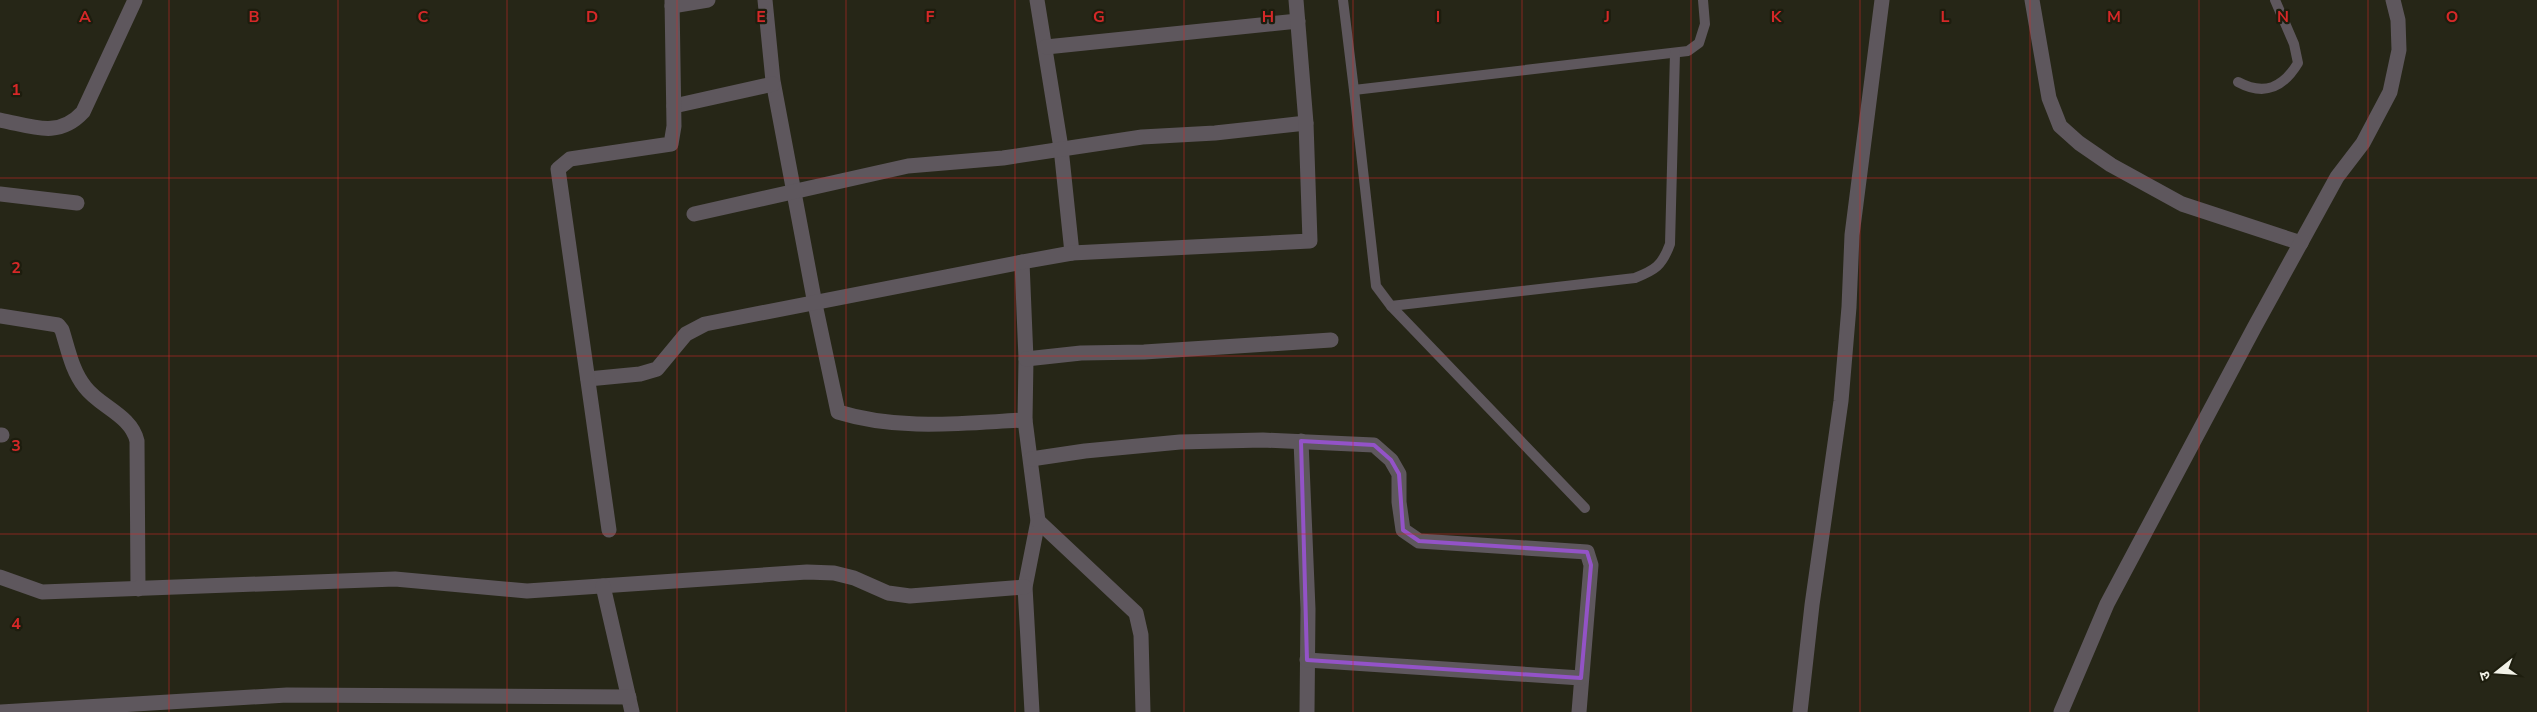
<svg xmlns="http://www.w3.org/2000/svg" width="2537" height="712" viewBox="0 0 2537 712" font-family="'Nunito Sans','Noto Sans Devanagari',sans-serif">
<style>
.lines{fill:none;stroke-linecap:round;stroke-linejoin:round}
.service{stroke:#5e575d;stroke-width:10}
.minor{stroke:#5e575d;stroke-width:15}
.marked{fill:none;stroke:#9353c7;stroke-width:4;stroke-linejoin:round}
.grid{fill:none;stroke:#d62828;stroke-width:1;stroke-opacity:0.55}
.grid-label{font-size:16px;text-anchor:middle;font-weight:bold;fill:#d62828;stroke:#1d1d0e;stroke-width:4.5;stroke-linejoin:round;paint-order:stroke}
</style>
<rect width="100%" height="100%" fill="#262617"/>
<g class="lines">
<g class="service">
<polyline points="1343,0 1354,90 1688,51 1699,43 1705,24 1703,0"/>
<path d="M2238,82C2264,96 2283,88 2298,63L2294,44L2275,0"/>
<polyline points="1354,90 1376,286 1391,306 1585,508"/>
<path d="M1391,306L1635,278C1655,270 1662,266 1670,244L1675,53"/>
</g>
<g class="minor">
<path d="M765,0L773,81L815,304L838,412C899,431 963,423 1025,420"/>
<polyline points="1037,0 1061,148 1072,253"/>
<polyline points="2032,0 2049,98 2060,126 2079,143 2111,165 2182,204 2301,243"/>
<polyline points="672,6 708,0"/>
<polyline points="1046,47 1298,21"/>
<polyline points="674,106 773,84"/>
<path d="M0,120C32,126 58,139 83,112L135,0"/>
<polyline points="0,194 77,203"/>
<polyline points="694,214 908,166 1003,158 1142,137 1215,133 1306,123"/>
<polyline points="1022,262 1026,359 1025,420 1038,521 1025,587 1032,712"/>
<path d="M0,316L58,325L62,330C68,349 72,371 85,387C100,407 131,415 137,441L138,589"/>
<polyline points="1026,359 1081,353 1144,352 1331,340"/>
<polyline points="588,379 640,374 657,369 686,334 705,324 1022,262 1072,253 1310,241 1306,123 1296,0"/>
<polyline points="0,435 2,435"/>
<polyline points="1301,441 1308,609 1307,712"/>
<polyline points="1031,459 1085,451 1180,442 1263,440 1374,445 1391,460 1399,474 1399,502 1403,530 1419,541 1587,552 1591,565 1579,712"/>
<polyline points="1038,521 1136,613 1141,635 1143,712"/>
<polyline points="609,530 558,169 570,159 671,144 674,126 672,0"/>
<polyline points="0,577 42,592 395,579 527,591 807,572 834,573 854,578 888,593 910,596 1025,587"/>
<polyline points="603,586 632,712"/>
<polyline points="1307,660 1581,678"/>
<polyline points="1,712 287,695 629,697"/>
<polyline points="1800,712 1812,605 1841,401 1849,307 1852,235 1882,0"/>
<polyline points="2061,712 2107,604 2254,328 2337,177 2363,143 2390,92 2399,50 2398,20 2393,0"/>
</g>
</g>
<path class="marked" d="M1301,441L1374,445L1391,460L1399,474L1403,530L1419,541L1587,552L1591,565L1581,678L1307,660Z"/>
<path class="grid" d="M169,0V712M338,0V712M507,0V712M677,0V712M846,0V712M1015,0V712M1184,0V712M1353,0V712M1522,0V712M1691,0V712M1860,0V712M2030,0V712M2199,0V712M2368,0V712M0,178H2537M0,356H2537M0,534H2537"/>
<g class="grid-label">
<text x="85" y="22">A</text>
<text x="254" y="22">B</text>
<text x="423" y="22">C</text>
<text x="592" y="22">D</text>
<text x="761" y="22">E</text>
<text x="930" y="22">F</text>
<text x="1099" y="22">G</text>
<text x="1268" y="22">H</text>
<text x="1438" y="22">I</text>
<text x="1607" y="22">J</text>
<text x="1776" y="22">K</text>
<text x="1945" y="22">L</text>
<text x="2114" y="22">M</text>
<text x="2283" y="22">N</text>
<text x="2452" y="22">O</text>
<text x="16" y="95">1</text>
<text x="16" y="273">2</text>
<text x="16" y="451">3</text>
<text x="16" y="629">4</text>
</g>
<g transform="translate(2497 672) rotate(253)" stroke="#1d1d0e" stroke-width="4" paint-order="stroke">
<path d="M0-4L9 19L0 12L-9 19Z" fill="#f1f1e7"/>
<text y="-8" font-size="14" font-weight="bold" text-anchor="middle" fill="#f1f1e7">उ</text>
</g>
</svg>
